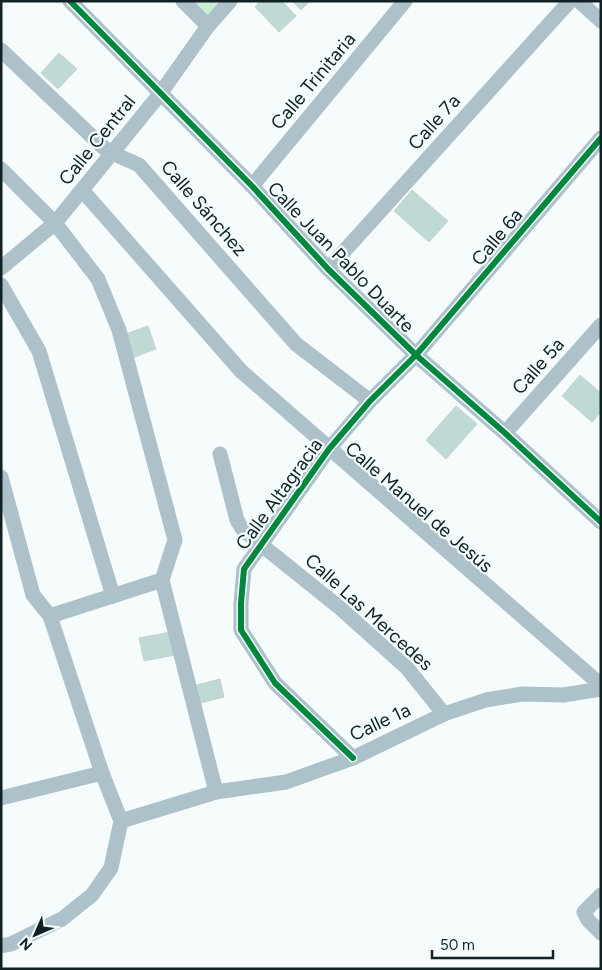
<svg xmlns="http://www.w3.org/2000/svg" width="602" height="970" viewBox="0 0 602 970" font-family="Figtree,sans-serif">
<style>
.green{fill:#c8efd6}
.building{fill:#bfd9d4;stroke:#c8d2d1}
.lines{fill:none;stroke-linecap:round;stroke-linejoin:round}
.street{stroke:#adc1ca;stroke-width:15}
.cycleway-casing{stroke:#f4fdfe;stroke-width:9}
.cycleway{stroke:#00873e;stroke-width:6}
.labels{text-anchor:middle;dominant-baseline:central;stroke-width:4.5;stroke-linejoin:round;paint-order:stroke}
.street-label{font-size:19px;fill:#102224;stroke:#f4fdfe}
</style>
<rect width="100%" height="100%" fill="#f6fbfc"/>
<polygon class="green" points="190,1 230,1 212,24"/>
<g class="building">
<polygon points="260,1 282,1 296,16 279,32 255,7"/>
<polygon points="292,1 310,1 301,10"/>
<polygon points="59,53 77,69 58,89 41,73"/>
<polygon points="412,190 448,221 429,242 394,211"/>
<polygon points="148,326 156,349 132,358 123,335"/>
<polygon points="580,375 601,393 601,412 592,422 562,396"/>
<polygon points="456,406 477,424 446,459 426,440"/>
<polygon points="171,632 175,655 144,661 139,638"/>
<polygon points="220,679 224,697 201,703 197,685"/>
</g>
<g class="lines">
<g class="street">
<polyline points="70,1 252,186 328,269 416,355 505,433 601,522"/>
<polyline points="183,1 208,26"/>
<polyline points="579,1 601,21"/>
<polyline points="1,50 103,147 112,153 139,165 296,344 370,401"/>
<polyline points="1,169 55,223 98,279 119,330 175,540 162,580 216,792"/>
<polyline points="252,186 405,1"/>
<polyline points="82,190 241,371 601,685"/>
<polyline points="1,268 55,223 160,94 208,26 230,1"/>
<polyline points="328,269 570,1"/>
<polyline points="1,285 39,351 113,596"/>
<polyline points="505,433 601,325"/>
<polyline points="220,454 237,520 243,530 340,608 407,668 444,714"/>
<polyline points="1,477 33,595 50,616 102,773 121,821 111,868 92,895 62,919 11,944 1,946"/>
<polyline points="50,616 162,580"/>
<polyline points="353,758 275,683 241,630 241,603 244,569 329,449 370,401 416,355 601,138"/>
<polyline points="1,798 102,773"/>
<polyline points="121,821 216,792 286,782 353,758 444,714 486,700 522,694 563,695 601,689"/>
<polyline points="601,895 584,912 588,920 601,933"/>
</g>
<defs>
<g id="cycleway">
<polyline points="70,1 252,186 328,269 416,355 505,433 601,522"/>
<polyline points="353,758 275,683 241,630 241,603 244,569 329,449 370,401 416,355 601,138"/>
</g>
</defs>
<use href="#cycleway" class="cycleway-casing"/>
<use href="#cycleway" class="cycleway"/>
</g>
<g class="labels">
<g class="street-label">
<text transform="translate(313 81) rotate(-50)">Calle Trinitaria</text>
<text transform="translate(434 122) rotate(-48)">Calle 7a</text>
<text transform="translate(97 140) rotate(-51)">Calle Central</text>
<text transform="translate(204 208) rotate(49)">Calle Sánchez</text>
<text transform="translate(497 237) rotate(-50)">Calle 6a</text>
<text transform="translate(341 257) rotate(46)">Calle Juan Pablo Duarte</text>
<text transform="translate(538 366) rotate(-49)">Calle 5a</text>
<text transform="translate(279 494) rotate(-54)">Calle Altagracia</text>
<text transform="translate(419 507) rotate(41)">Calle Manuel de Jesús</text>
<text transform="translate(369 612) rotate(42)">Calle Las Mercedes</text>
<text transform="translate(380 722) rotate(-25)">Calle 1a</text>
</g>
</g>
<rect width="602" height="970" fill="none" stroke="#102224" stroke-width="5"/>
<g transform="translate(35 935) rotate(225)" stroke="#f4fdfe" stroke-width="4" paint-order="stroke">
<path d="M0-4L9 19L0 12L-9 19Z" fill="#102224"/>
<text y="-8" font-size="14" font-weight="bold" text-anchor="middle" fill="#102224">N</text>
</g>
<path d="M432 950v8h121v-8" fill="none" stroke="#102224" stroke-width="2.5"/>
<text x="440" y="950" font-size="15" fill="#102224" stroke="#f4fdfe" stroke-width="4" paint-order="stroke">50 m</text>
</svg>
